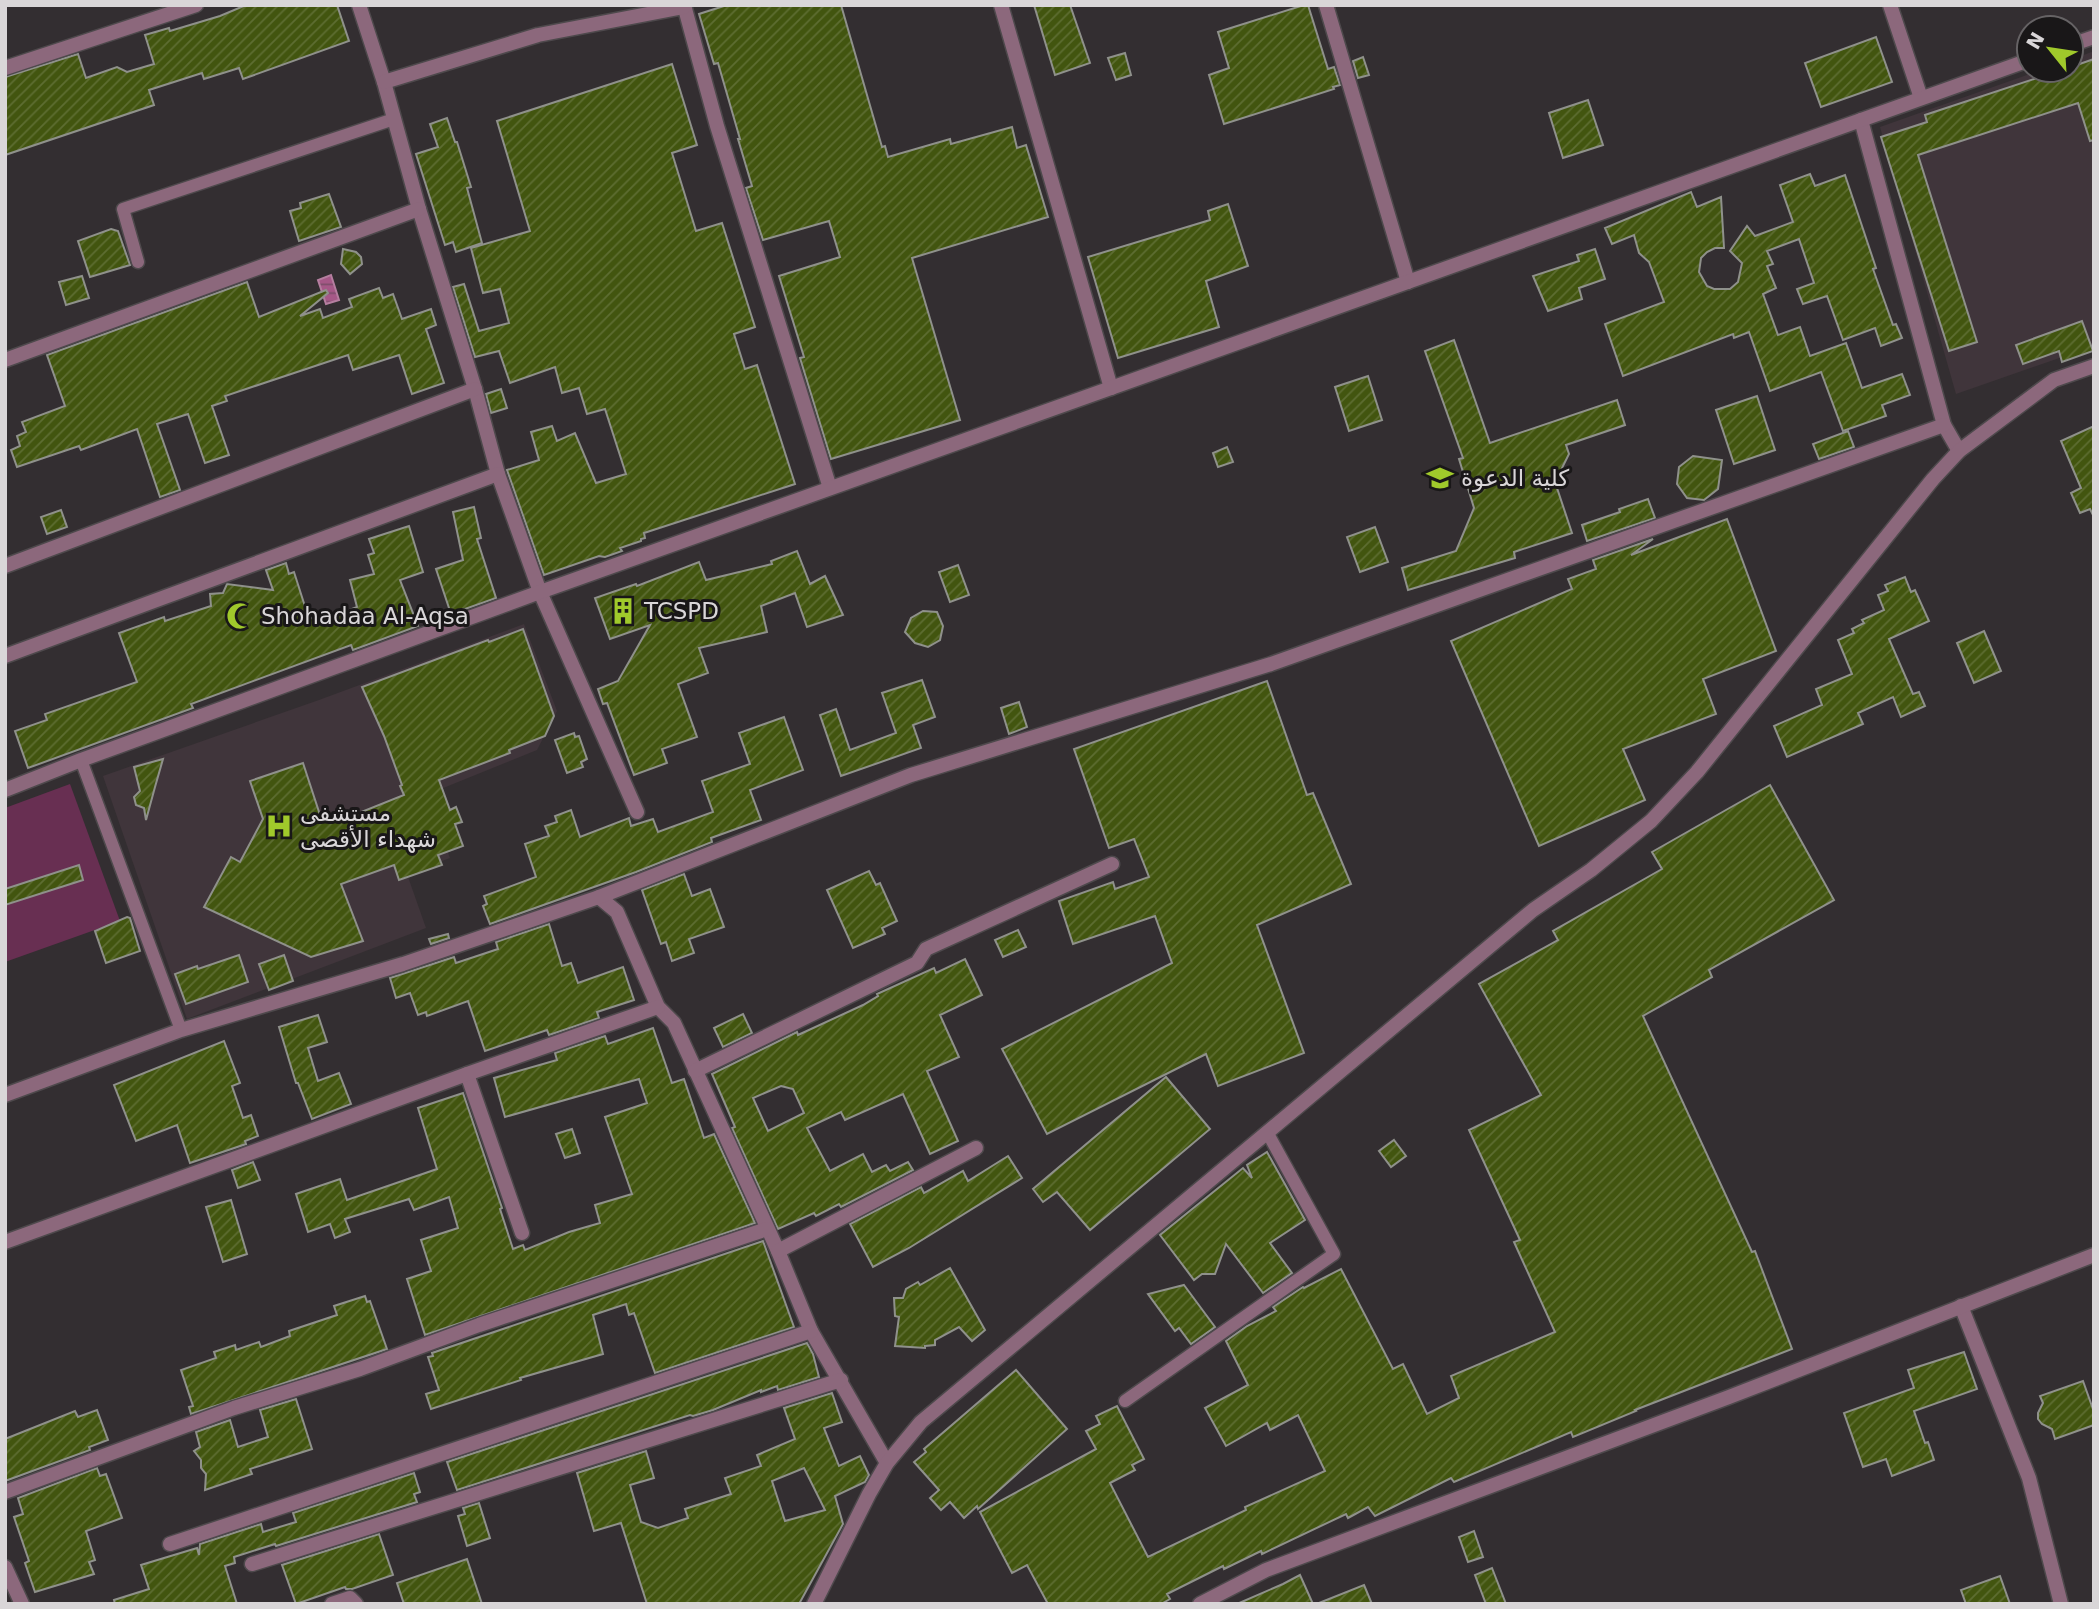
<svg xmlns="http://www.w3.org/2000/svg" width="2099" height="1609" viewBox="0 0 2099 1609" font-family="'DejaVu Sans',Vazirmatn,sans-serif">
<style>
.built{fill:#40353b}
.pitch{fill:#682f52}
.water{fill:url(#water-rules);stroke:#b57e9f;stroke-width:2}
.building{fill:url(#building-hatch);stroke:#8f918b;stroke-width:2;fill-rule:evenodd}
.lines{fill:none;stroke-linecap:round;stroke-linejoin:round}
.service-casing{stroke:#4e494c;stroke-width:15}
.minor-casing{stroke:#4e494c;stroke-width:17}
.tertiary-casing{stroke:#4e494c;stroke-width:17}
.service{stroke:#8c687c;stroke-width:12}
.minor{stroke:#8c687c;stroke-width:14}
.tertiary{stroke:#8c687c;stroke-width:14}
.labels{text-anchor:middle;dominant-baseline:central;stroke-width:6;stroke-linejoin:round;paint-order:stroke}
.poi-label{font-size:23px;fill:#d9d6d8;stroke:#191718;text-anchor:start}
</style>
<defs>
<pattern id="water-rules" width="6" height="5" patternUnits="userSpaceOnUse" patternTransform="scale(1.75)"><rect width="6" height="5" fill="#a65887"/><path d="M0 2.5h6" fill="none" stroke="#7e4e6b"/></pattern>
<pattern id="building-hatch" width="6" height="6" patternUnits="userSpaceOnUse" patternTransform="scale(1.75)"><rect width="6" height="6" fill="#42550f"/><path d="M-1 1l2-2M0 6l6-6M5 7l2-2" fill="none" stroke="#5d6d31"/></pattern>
</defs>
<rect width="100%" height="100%" fill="#332e31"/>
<g class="built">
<polygon points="2094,51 2094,346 1956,394 1880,127 2041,70 2071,70 2071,60"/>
<polygon points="524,624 557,711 537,750 426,795 450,858 407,874 426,928 187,1019 103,776 319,700"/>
</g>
<polygon class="pitch" points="70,784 120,921 5,962 5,808"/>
<polygon class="water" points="331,275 339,300 326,304 318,280"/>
<g class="building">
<polygon points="246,5 337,5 349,41 243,79 239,68 204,79 202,73 149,90 154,105 5,155 5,77 78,54 86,78 117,67 127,72 154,64 145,35 169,28 170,31 220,16"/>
<polygon points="727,5 841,5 882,147 885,146 888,157 950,139 951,144 1012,127 1017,148 1026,145 1048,217 912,258 960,420 831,459 800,358 804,357 779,276 840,257 829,221 763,240 746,188 752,186 738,139 740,139 718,63 714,64 699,14"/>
<polygon points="1034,5 1070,5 1090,63 1055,75"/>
<polygon points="1304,5 1308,5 1328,69 1334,67 1340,85 1333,87 1334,89 1224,124 1209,75 1229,68 1218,32"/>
<polygon points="1876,37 1892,82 1821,107 1805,63"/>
<polygon points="1125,53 1131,75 1116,80 1108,58"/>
<polygon points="1363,57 1369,75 1358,78 1353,61"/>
<polygon points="2094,59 2094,140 2090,141 2078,103 1918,155 1977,342 1949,351 1881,137 1927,122 1925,115 2061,70 2071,70 2071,67"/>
<polygon points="672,64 697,145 672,153 696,231 722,223 755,327 734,334 745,369 757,365 795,484 644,533 645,538 641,539 641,541 620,548 622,551 605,557 599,556 544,575 507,470 539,460 531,432 552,426 557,441 575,433 596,483 626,474 605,409 587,414 579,388 562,393 555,367 510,383 499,351 475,357 453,287 464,284 479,331 509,323 500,289 483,293 471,248 530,231 497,121"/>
<polygon points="1588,100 1603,145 1563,158 1549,113"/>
<polygon points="447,118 455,142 457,142 471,187 467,188 482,243 456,252 453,242 445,245 416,154 438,147 430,124"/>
<polygon points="1810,174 1815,186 1845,175 1876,268 1873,269 1893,325 1896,324 1902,338 1881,346 1875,328 1843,340 1827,296 1803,304 1797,289 1814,283 1799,239 1767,251 1773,264 1767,266 1776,288 1763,294 1778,335 1800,327 1810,356 1846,343 1862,388 1902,374 1910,395 1882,405 1886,416 1843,431 1821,372 1770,391 1749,332 1734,338 1733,334 1623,376 1605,324 1664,302 1649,262 1639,253 1634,235 1612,244 1605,228 1691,192 1697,207 1721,197 1724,248 1715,248 1707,252 1701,258 1699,272 1707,286 1714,289 1730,289 1738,282 1742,263 1730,251 1747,226 1755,236 1793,222 1780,185"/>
<polygon points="329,194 341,227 299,241 290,211 301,208 300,203"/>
<polygon points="1228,204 1248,266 1206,281 1219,327 1118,358 1088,257 1210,220 1208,211"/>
<polygon points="111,229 118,231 130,265 90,277 78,241"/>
<polygon points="343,249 356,252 361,257 362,264 350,274 341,264"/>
<polygon points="1595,249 1605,279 1579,288 1582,299 1548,311 1533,276 1579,261 1577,255"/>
<polygon points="82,276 89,298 66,305 59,282"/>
<polygon points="247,282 259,317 326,290 328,293 300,316 320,309 323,318 352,307 349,299 379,288 383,298 393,294 402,319 431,309 436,325 426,329 444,383 412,394 399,355 353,370 348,355 225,396 227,401 212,406 229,455 205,463 188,414 157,424 180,490 160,497 137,429 81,450 79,446 17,467 11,450 20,446 17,436 26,432 22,422 65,406 47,355"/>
<polygon points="2082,321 2093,351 2062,362 2059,351 2023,364 2016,345"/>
<polygon points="1454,340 1490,443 1617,400 1625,425 1566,445 1569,454 1555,482 1572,533 1514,552 1515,558 1408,590 1402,568 1456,551 1474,508 1459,459 1463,458 1425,351"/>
<polygon points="1368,376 1382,420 1349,431 1335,387"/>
<polygon points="501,389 507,408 491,413 486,394"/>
<polygon points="1757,396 1775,450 1734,464 1716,410"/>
<polygon points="2094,426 2094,517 2090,509 2080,513 2071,493 2081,488 2061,441"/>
<polygon points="1848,431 1854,447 1819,459 1813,444"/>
<polygon points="1227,447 1233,462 1218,467 1213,453"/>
<polygon points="1693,456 1722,460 1718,489 1704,500 1687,498 1677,484 1679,467"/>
<polygon points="1648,499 1655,518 1587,541 1582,525 1620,512 1619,509"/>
<polygon points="474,507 481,538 477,539 496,598 451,614 436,569 463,560 453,512"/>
<polygon points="61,510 67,527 47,534 41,517"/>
<polygon points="1727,519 1776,651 1703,679 1716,714 1623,749 1645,800 1539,846 1451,641 1572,589 1568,579 1596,569 1593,560 1653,539 1631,555"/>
<polygon points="409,526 423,572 400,580 418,626 353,650 351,645 191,704 193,708 28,768 15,731 47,720 45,714 137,682 119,633 164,617 165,621 211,606 210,594 223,593 227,584 273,590 266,570 286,563 289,574 294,572 309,619 322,615 324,620 357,607 350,580 374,574 368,555 374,553 369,539"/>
<polygon points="1375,527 1388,562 1360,572 1347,537"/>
<polygon points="797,551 810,584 825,576 843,615 807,627 795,593 761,606 767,632 699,648 708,673 678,684 697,737 662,749 667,763 634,775 607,703 603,704 598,689 618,681 650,625 610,639 595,598 636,584 637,586 699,562 706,580 772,564 771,561"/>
<polygon points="958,565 969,595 950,602 939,572"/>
<polygon points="1905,577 1911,592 1915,590 1929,621 1889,639 1913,694 1919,692 1925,706 1901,717 1893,697 1858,713 1863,724 1787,757 1774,726 1822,705 1816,689 1852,674 1838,640 1854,633 1852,629 1864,623 1862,620 1884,610 1878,595 1888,591 1885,585"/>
<polygon points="923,611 937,612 943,626 940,640 928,647 915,643 905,632 911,618"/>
<polygon points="523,629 554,716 545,736 509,750 510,753 439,780 450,810 456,807 462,822 455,824 463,846 438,855 442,865 399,880 394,865 341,884 363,941 311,957 204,907 231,857 240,862 263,819 250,781 303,763 322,821 347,813 349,817 404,795 400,786 402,785 384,736 362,687 488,640 489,642"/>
<polygon points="1984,631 2001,671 1974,683 1957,643"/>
<polygon points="922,680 935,717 913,725 921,748 841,776 820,715 836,709 850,750 896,733 882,693"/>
<polygon points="1267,681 1307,795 1313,793 1351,884 1257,925 1304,1053 1218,1086 1206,1054 1047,1134 1002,1049 1172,963 1155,916 1073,944 1059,901 1113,882 1115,889 1149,877 1134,839 1109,848 1074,749"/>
<polygon points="1019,702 1027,727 1009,734 1001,708"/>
<polygon points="784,717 803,770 750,790 761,820 711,838 712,842 636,872 490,924 483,906 487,904 484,896 536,877 525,844 549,836 545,826 557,822 555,816 571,810 580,837 629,818 631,826 653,819 658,832 713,812 702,781 750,764 739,733"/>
<polygon points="574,733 575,737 579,736 587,759 581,762 583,767 567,773 555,740"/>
<polygon points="163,759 155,787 146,820 144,808 136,805 134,797 140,791 134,767"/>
<polygon points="1770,785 1834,900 1709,970 1712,977 1643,1016 1752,1252 1755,1251 1792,1349 1635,1410 1636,1411 1573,1437 1571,1432 1454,1482 1451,1478 1375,1516 1368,1507 1348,1518 1346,1514 1262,1554 1261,1551 1224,1569 1223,1566 1167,1594 1170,1599 1161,1604 1048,1604 1027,1565 1012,1573 980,1512 1096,1449 1086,1431 1100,1424 1096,1416 1117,1406 1144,1459 1132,1465 1135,1470 1110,1483 1148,1557 1246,1510 1245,1507 1325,1471 1298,1415 1270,1430 1267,1423 1226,1446 1205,1408 1248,1385 1226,1341 1247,1326 1276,1311 1273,1307 1303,1287 1304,1288 1341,1269 1393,1369 1403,1364 1427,1414 1459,1398 1451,1376 1555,1332 1514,1242 1520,1240 1469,1130 1541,1095 1479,984 1558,940 1553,931 1662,869 1652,852"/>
<polygon points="79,865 83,880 5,905 5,889"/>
<polygon points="869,871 876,885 880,883 897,921 882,928 885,934 853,948 827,890"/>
<polygon points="684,874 692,896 710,889 724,927 689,939 694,953 672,961 666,942 661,944 642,890"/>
<polygon points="127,917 130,918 140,951 106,963 95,931"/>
<polygon points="549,924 562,966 571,963 578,983 623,967 634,1000 597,1012 599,1018 549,1035 547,1030 485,1051 468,1001 427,1016 426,1012 418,1015 410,993 396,998 390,978 454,957 456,963 498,949 496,942"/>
<polygon points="1018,930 1026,947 1003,957 995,940"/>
<polygon points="448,934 449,938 431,944 429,939"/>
<polygon points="239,955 248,982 186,1004 175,974 197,966 198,969"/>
<polygon points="284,955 293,981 269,990 259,964"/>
<path d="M965,959L982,995L940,1015L959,1057L927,1071L958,1141L930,1154L903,1094L845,1120L841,1112L807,1128L830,1171L863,1154L872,1172L886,1165L890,1171L908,1162L913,1170L841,1207L839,1204L816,1216L814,1213L778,1229L732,1128L735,1127L729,1113L712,1074L797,1032L798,1035L863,1005L878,996L877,994L934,968L936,973ZM781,1086L793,1089L804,1113L768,1131L753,1098Z"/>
<polygon points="743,1014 752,1033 723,1047 714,1028"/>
<polygon points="318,1015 327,1042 308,1048 318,1081 339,1073 351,1104 312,1119 298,1083 296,1083 279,1027"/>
<polygon points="653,1028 672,1083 684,1079 704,1138 714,1134 755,1223 425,1335 407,1279 431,1271 421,1240 458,1228 449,1197 414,1210 409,1199 345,1219 350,1232 335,1238 330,1224 308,1232 296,1194 340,1179 347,1200 437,1169 418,1108 463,1093 502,1208 500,1209 513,1249 523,1245 525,1250 569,1232 600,1223 595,1205 632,1194 605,1117 647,1103 639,1079 505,1117 494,1078 557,1060 555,1053 605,1036 608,1044"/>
<polygon points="224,1041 240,1083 232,1086 243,1118 251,1115 258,1136 245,1141 246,1144 190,1163 177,1125 136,1141 114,1085"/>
<polygon points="1166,1077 1210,1129 1090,1230 1057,1192 1043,1202 1033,1189"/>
<polygon points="572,1129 580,1153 565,1158 556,1134"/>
<polygon points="1394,1140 1406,1156 1391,1167 1379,1151"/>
<polygon points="1267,1152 1305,1220 1270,1243 1292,1273 1263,1293 1226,1244 1215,1274 1202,1274 1194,1280 1160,1235 1243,1168 1252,1178 1247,1165"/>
<polygon points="1008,1156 1022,1178 909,1248 873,1267 850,1224 921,1187 924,1193 963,1171 968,1181"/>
<polygon points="253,1162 260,1180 238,1188 232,1170"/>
<polygon points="231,1200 247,1254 223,1262 206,1207"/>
<polygon points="763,1241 794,1327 655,1373 634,1313 629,1315 626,1304 593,1315 603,1354 520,1378 521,1380 431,1409 426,1394 439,1390 428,1357 433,1356 432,1353"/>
<polygon points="950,1268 985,1330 972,1341 959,1327 935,1340 935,1345 925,1346 925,1348 895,1346 899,1317 895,1316 894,1298 903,1298 906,1289 918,1282 920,1285"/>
<polygon points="1184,1285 1215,1327 1191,1344 1179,1328 1175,1331 1148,1294"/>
<polygon points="365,1296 367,1302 370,1301 387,1349 191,1414 189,1407 193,1406 181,1370 216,1358 214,1352 235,1345 236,1350 259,1342 261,1347 290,1336 289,1331 337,1315 334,1306"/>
<polygon points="807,1343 813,1354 819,1377 778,1390 777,1386 761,1392 761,1390 713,1410 693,1416 690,1415 457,1490 447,1462"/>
<polygon points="1964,1352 1977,1389 1914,1411 1925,1443 1928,1442 1934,1460 1892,1476 1886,1459 1863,1467 1844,1413 1914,1388 1908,1370"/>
<polygon points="1016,1370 1067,1429 978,1509 977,1506 964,1518 950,1502 941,1510 930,1498 939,1490 914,1462 926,1452 924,1449"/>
<polygon points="2083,1381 2094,1412 2094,1425 2055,1439 2052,1429 2042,1424 2038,1419 2038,1413 2043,1403 2040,1396"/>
<path d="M832,1393L842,1422L824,1428L839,1466L860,1456L869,1475L865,1482L835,1496L843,1524L799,1604H647L621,1523L594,1531L577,1473L646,1451L654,1478L630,1485L641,1522L658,1528L688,1518L685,1509L731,1494L725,1478L761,1466L757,1455L795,1439L784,1408ZM804,1468L825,1510L785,1521L772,1481Z"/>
<polygon points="296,1399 312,1449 250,1469 252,1474 205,1490 206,1474 201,1468 201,1460 194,1451 200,1447 196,1432 230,1420 238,1447 268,1437 260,1410"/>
<polygon points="97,1410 108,1440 89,1447 90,1450 5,1481 5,1439 75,1411 78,1417"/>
<polygon points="97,1468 100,1476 106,1474 122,1518 86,1531 95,1560 89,1562 94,1574 35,1592 25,1563 29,1561 14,1517 23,1514 18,1498"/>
<polygon points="414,1473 420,1492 414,1494 417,1502 276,1546 275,1544 234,1557 235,1563 225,1566 237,1604 115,1604 114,1600 149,1589 141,1565 197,1548 199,1555 200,1544 261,1524 263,1532 296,1522 293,1513"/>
<polygon points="479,1503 490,1538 467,1546 458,1516 465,1514 463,1508"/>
<polygon points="1474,1531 1483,1557 1468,1562 1459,1537"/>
<polygon points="379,1534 393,1575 352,1589 346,1589 345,1587 296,1604 282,1565"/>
<polygon points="467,1559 482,1604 404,1604 397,1583"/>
<polygon points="1492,1568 1506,1604 1486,1604 1475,1575"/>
<polygon points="1300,1575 1313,1604 1237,1604 1283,1584"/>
<polygon points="2000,1576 2010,1604 1966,1604 1961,1590"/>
<polygon points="1364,1585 1372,1604 1319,1604 1319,1603"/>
</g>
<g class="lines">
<defs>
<g id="service">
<polyline points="138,262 123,209 394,119"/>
<polyline points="81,760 181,1030"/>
<polyline points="1125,1401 1334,1254 1267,1132"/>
</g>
<g id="minor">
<polyline points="359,5 384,82 419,209 475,389 498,474 540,592 637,812"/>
<polyline points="684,5 717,126 830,488"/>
<polyline points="1001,5 1111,388"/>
<polyline points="1326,5 1408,282"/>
<polyline points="1890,5 1921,98"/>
<polyline points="5,68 196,5"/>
<polyline points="384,82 538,35 684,7"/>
<polyline points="1861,120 1944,425 1959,451"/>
<polyline points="5,360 419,209"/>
<polyline points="5,566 475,389"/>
<polyline points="5,656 498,474"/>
<polyline points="599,897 617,912 658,1007 674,1023 778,1251 811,1331 887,1463"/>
<polyline points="695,1071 917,963 926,949 1112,864"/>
<polyline points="467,1074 522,1233"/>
<polyline points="5,1095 181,1030 403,964 599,897 911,775 1271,664 1944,425"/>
<polyline points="5,1242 467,1074 658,1007"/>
<polyline points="778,1251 976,1148"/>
<polyline points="1961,1306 2029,1478 2061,1604"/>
<polyline points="5,1492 234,1408 360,1369 479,1325 767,1229"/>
<polyline points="170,1544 811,1331"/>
<polyline points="252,1564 841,1380"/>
<polyline points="5,1567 22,1604"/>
<polyline points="332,1604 350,1598 356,1604"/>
<polyline points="1200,1604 1266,1570 1729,1397 2094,1255"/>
</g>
<g id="tertiary">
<polyline points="2071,45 2094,37"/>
<polyline points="5,790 81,760 540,592 2029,60"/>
<polyline points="814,1604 869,1494 887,1463 921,1422 1533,910 1591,870 1651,821 1697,772 1933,479 1959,451 2054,380 2094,366"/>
</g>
</defs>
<use href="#service" class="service-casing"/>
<use href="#minor" class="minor-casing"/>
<use href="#tertiary" class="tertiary-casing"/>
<use href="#service" class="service"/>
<use href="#minor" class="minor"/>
<use href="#tertiary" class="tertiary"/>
</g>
<defs>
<symbol id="university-bare" viewBox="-9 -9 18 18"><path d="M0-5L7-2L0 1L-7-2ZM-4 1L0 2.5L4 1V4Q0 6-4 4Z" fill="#a0c92b" stroke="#191718" stroke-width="2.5" paint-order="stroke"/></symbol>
<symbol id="building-bare" viewBox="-9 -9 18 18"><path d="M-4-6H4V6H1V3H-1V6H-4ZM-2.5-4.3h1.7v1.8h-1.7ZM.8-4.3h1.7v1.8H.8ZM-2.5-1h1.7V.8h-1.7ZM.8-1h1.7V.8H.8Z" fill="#a0c92b" stroke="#191718" stroke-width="2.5" paint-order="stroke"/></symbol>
<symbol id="mosque-bare" viewBox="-9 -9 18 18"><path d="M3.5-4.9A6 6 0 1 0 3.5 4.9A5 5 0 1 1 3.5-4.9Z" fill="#a0c92b" stroke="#191718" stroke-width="2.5" paint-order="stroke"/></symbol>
<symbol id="hospital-bare" viewBox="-9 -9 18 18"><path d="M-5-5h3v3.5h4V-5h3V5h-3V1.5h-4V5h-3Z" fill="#a0c92b" stroke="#191718" stroke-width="2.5" paint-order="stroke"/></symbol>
</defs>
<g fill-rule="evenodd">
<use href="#university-bare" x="1421" y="459" width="38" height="38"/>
<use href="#building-bare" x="604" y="592" width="38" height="38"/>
<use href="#mosque-bare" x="221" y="597" width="38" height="38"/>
<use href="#hospital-bare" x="260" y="807" width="38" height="38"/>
</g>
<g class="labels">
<g class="poi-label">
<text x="1461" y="478">كلية الدعوة</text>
<text x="644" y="611">TCSPD</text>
<text x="261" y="616">Shohadaa Al-Aqsa</text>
<text x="300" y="813">مستشفى<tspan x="300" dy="26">شهداء الأقصى</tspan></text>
</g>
</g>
<rect width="2099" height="1609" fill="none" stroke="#d9d6d8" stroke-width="14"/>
<g transform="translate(2050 49) rotate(300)"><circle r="33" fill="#191718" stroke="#666365" stroke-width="2"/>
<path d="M0-5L12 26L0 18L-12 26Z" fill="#a0c92b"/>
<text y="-10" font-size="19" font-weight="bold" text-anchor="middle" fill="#d9d6d8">N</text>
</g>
</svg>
